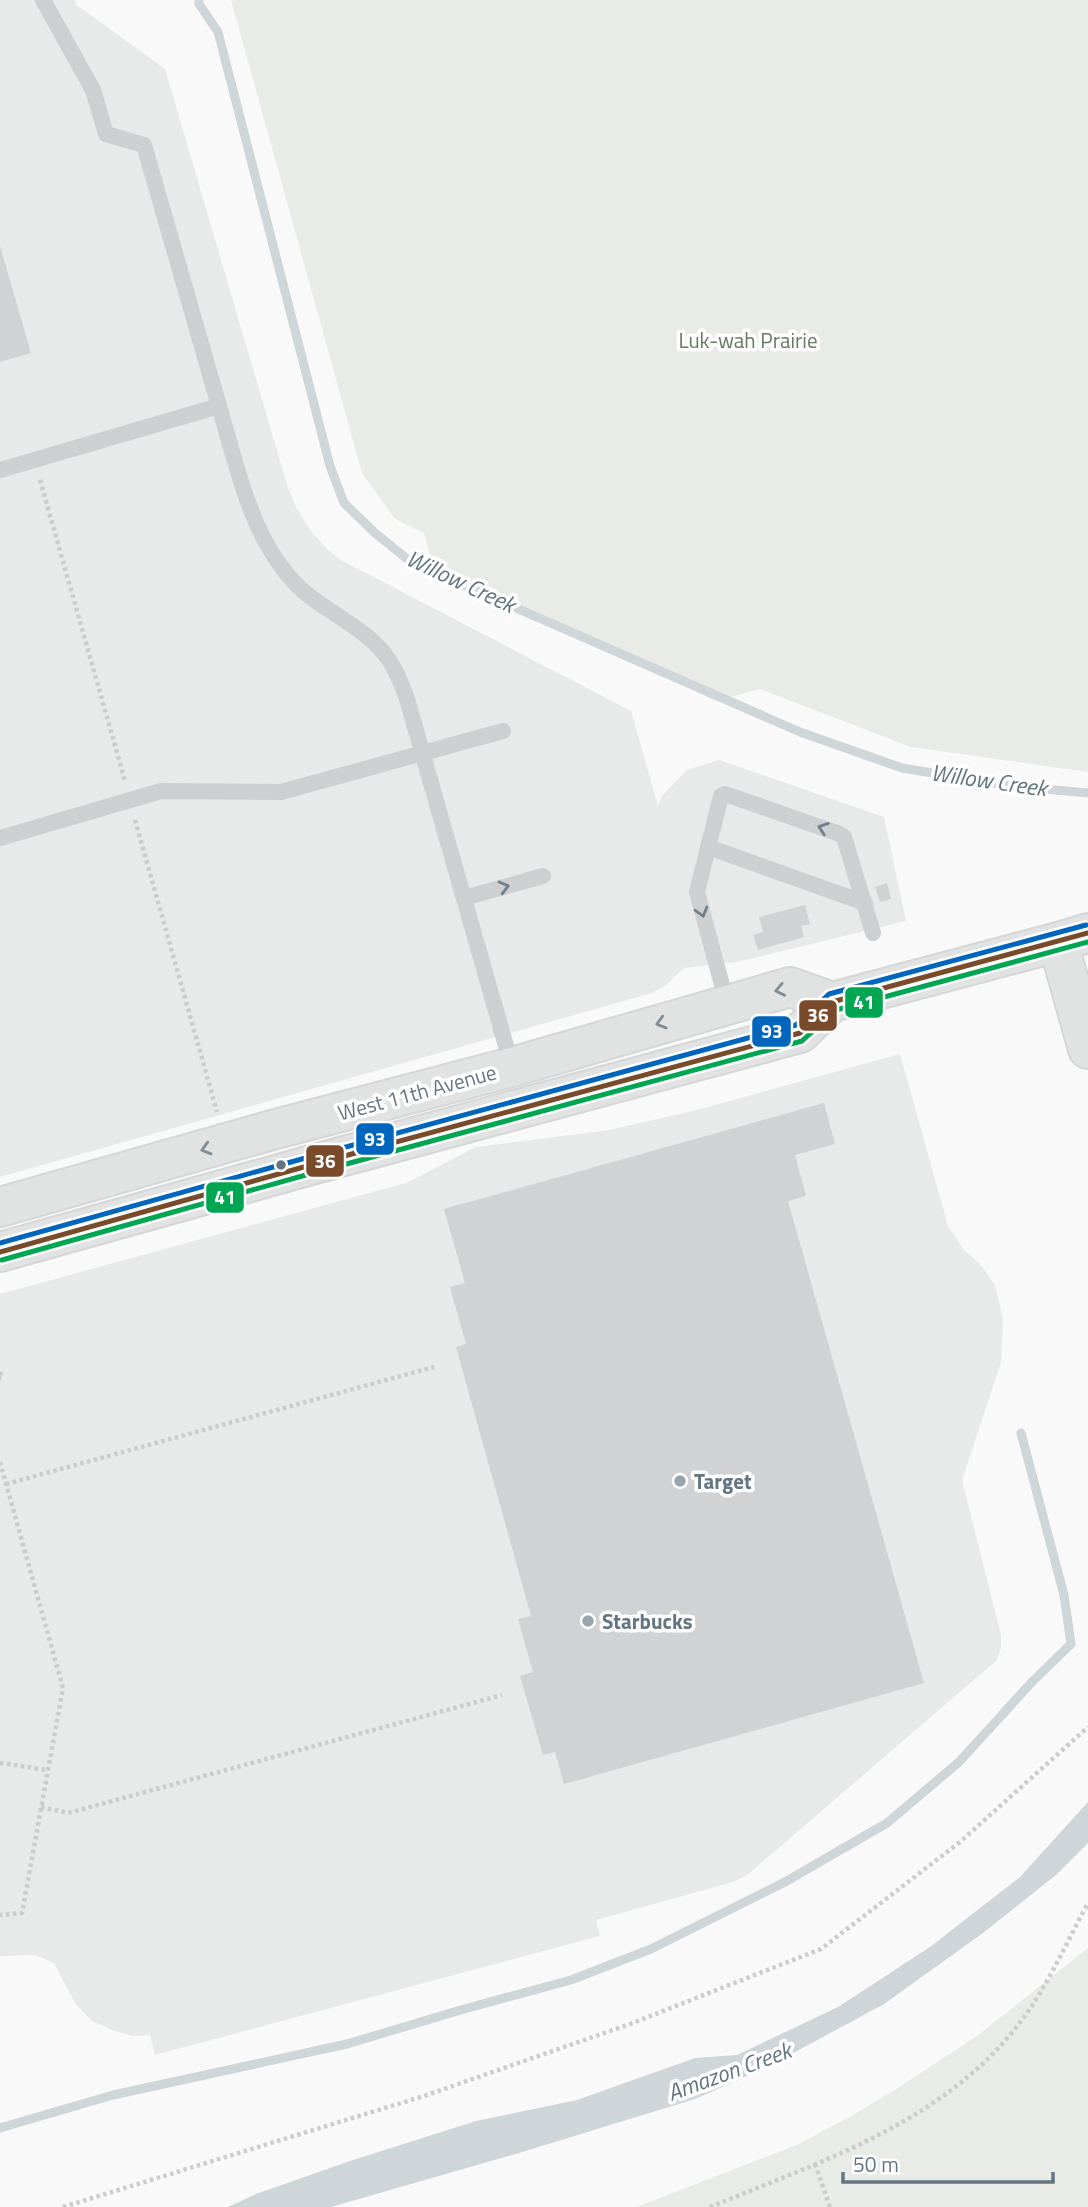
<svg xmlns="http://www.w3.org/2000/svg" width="1088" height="2207" viewBox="0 0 1088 2207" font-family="'Titillium Web',sans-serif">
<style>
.built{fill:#e8e9e9}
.green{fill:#e8ebe6}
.water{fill:#ced6d9}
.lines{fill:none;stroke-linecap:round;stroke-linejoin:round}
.stream{stroke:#ced6d9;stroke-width:9}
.building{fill:#d0d2d3}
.primary-casing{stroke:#d5d6d7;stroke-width:42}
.highway-casing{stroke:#d5d6d6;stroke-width:42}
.path{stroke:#cbcccd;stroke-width:4.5;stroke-dasharray:3.5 3.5;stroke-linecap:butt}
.lane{stroke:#cecfd0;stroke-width:16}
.primary{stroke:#e1e2e2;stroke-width:38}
.highway{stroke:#e1e2e2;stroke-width:38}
.bus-1-casing{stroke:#fff;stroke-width:10}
.bus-2-casing{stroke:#fff;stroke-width:10}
.bus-3-casing{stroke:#fff;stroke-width:10}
.bus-1{stroke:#7a4b2a;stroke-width:5}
.bus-2{stroke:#00a651;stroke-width:5}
.bus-3{stroke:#0065bd;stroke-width:5}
.oneway{stroke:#707f8b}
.oneway2{stroke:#7e8c96}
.bus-dot{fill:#657683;stroke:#fff;stroke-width:2.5}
.poi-dot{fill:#99a4ac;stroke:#fff;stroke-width:2.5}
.labels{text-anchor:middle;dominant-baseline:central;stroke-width:7;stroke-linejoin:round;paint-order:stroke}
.park-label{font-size:21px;fill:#687a64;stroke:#fff}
.street-label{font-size:21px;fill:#657683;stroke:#fff}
.poi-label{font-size:21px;font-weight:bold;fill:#657683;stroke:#fff;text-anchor:start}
.water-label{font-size:23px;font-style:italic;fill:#60757c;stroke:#fff}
.line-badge{stroke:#fff;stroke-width:2.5}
.badge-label{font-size:19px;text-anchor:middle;font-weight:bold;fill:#fff}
</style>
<rect width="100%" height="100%" fill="#f9f9f9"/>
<g class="built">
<polygon points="0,0 75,0 77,5 165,69 288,488 296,507 310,530 327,549 339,559 631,711 658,806 662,796 687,770 719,760 884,817 906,921 737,962 684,968 666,985 652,993 0,1177"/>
<polygon points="900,1054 948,1226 964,1250 981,1265 995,1285 1003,1320 1001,1362 962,1480 1001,1635 1001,1648 997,1660 746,1876 733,1882 596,1920 600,1936 155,2055 150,2035 133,2036 112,2030 92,2021 75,2003 54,1963 35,1955 0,1956 0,1294 406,1183 476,1147 609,1130 697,1110"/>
</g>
<g class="green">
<polygon points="231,0 1088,0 1088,772 911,747 760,689 716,701 434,569 424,533 395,519 362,473"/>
<polygon points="1088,1948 1088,2207 637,2207 799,2144 853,2115 898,2088 977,2036"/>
</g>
<polygon class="water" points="1088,1802 1088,1843 1056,1875 983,1933 884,2004 771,2065 695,2099 519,2153 331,2207 228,2207 256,2194 350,2161 476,2121 577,2100 695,2058 737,2055 838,2007 930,1947 1020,1877"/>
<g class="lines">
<g class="stream">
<polyline points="199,0 199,4 218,32 330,466 344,503 375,533 411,562 800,732 902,768 1011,786 1088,793"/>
<polyline points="0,2128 113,2095 347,2044 464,2009 571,1980 651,1949 785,1882 887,1823 959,1762 1031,1683 1071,1644 1064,1595 1021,1433"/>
</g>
</g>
<g class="building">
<polygon points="0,246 31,353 0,362"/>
<polygon points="887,883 891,899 880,902 875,887"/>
<polygon points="805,905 810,924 801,926 804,937 758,950 753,935 763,932 759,917"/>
<polygon points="824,1103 835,1144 795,1155 806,1196 788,1201 924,1683 564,1784 555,1752 543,1755 520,1676 533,1672 518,1619 531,1616 456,1347 466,1344 450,1287 465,1283 444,1209"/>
</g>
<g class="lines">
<defs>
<g id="primary">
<polyline points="0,1207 272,1130 512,1067 790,987 832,1002"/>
<polyline points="0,1252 311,1165 800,1033 832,1002 1058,942"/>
</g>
<polyline id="highway" points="1088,933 1058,942 1088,1049"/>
</defs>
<use href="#primary" class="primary-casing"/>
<use href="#highway" class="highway-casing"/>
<g class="path">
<polyline points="40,480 125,781"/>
<polyline points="135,820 217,1112"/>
<polyline points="0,1372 2,1378 0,1378"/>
<polyline points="0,1462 63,1688 22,1913 0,1915"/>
<polyline points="6,1484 434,1367"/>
<polyline points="0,1763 47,1770"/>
<polyline points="41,1807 68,1813 502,1695"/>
<polyline points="815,2164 830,2207"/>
<polyline points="63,2207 424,2096 630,2024 821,1949 960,1842 1088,1727"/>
<path d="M710,2207C815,2164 933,2126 1009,2036C1043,1997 1063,1949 1088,1903"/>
</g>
<g class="lane">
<polyline points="43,0 93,90 106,134 144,145 219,406"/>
<path d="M0,470L219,406C237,466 250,535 294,582C322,612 365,625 389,660C397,672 402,685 407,699L512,1067"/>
<polyline points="0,838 161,791 281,792 503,731"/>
<polyline points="708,847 865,903"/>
<polyline points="464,898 543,876"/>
<polyline points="727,1004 697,892 721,796 725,794 840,834 844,837 873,933"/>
</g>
<use href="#primary" class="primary"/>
<use href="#highway" class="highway"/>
<defs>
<polyline id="bus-1" points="0,1252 311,1165 800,1033 832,1002 1088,933"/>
<polyline id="bus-2" points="2,1260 313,1173 802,1041 836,1010 1088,942"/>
<polyline id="bus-3" points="0,1243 309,1157 796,1025 829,994 1086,925"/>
</defs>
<use href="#bus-1" class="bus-1-casing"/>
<use href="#bus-2" class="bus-2-casing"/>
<use href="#bus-3" class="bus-3-casing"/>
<use href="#bus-1" class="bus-1"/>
<use href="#bus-2" class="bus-2"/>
<use href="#bus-3" class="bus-3"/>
</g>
<defs><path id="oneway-chevron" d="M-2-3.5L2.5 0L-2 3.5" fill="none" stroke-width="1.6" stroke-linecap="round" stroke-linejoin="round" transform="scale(1.75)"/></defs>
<g class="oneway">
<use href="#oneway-chevron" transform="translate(823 828) rotate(-161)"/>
<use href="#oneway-chevron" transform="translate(504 887) rotate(-15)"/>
<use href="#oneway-chevron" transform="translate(702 912) rotate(74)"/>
</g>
<g class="oneway2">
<use href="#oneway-chevron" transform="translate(780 990) rotate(168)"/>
<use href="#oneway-chevron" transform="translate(661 1023) rotate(164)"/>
<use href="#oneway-chevron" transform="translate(206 1149) rotate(164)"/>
</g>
<circle class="bus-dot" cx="281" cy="1165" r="6"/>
<g class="poi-dot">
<circle cx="680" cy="1481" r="7"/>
<circle cx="588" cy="1621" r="7"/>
</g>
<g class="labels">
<g class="park-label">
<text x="748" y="340">Luk-wah Prairie</text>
</g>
<g class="street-label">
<text transform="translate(417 1092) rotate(-15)">West 11th Avenue</text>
</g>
<g class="poi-label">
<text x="694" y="1481">Target</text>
<text x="602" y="1621">Starbucks</text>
</g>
<g class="water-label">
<text transform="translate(461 581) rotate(25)">Willow Creek</text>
<text transform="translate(989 780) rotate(8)">Willow Creek</text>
<text transform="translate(729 2071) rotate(-20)">Amazon Creek</text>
</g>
</g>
<g class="line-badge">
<rect x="844" y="986" width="40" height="33" rx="7" fill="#00a651"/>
<rect x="798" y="999" width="40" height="33" rx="7" fill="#7a4b2a"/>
<rect x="751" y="1015" width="41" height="33" rx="7" fill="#0065bd"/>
<rect x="355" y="1122" width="40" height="34" rx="7" fill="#0065bd"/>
<rect x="305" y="1144" width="40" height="34" rx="7" fill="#7a4b2a"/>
<rect x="205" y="1181" width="40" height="33" rx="7" fill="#00a651"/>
</g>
<g class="badge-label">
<text x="864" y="1009">41</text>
<text x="818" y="1022">36</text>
<text x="772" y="1038">93</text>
<text x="375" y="1146">93</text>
<text x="325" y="1168">36</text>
<text x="225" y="1204">41</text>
</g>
<path d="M843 2172v10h210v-10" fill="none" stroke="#657683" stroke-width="3.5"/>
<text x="853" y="2172" font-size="21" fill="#657683" stroke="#ffffff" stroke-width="5" paint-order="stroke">50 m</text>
</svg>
